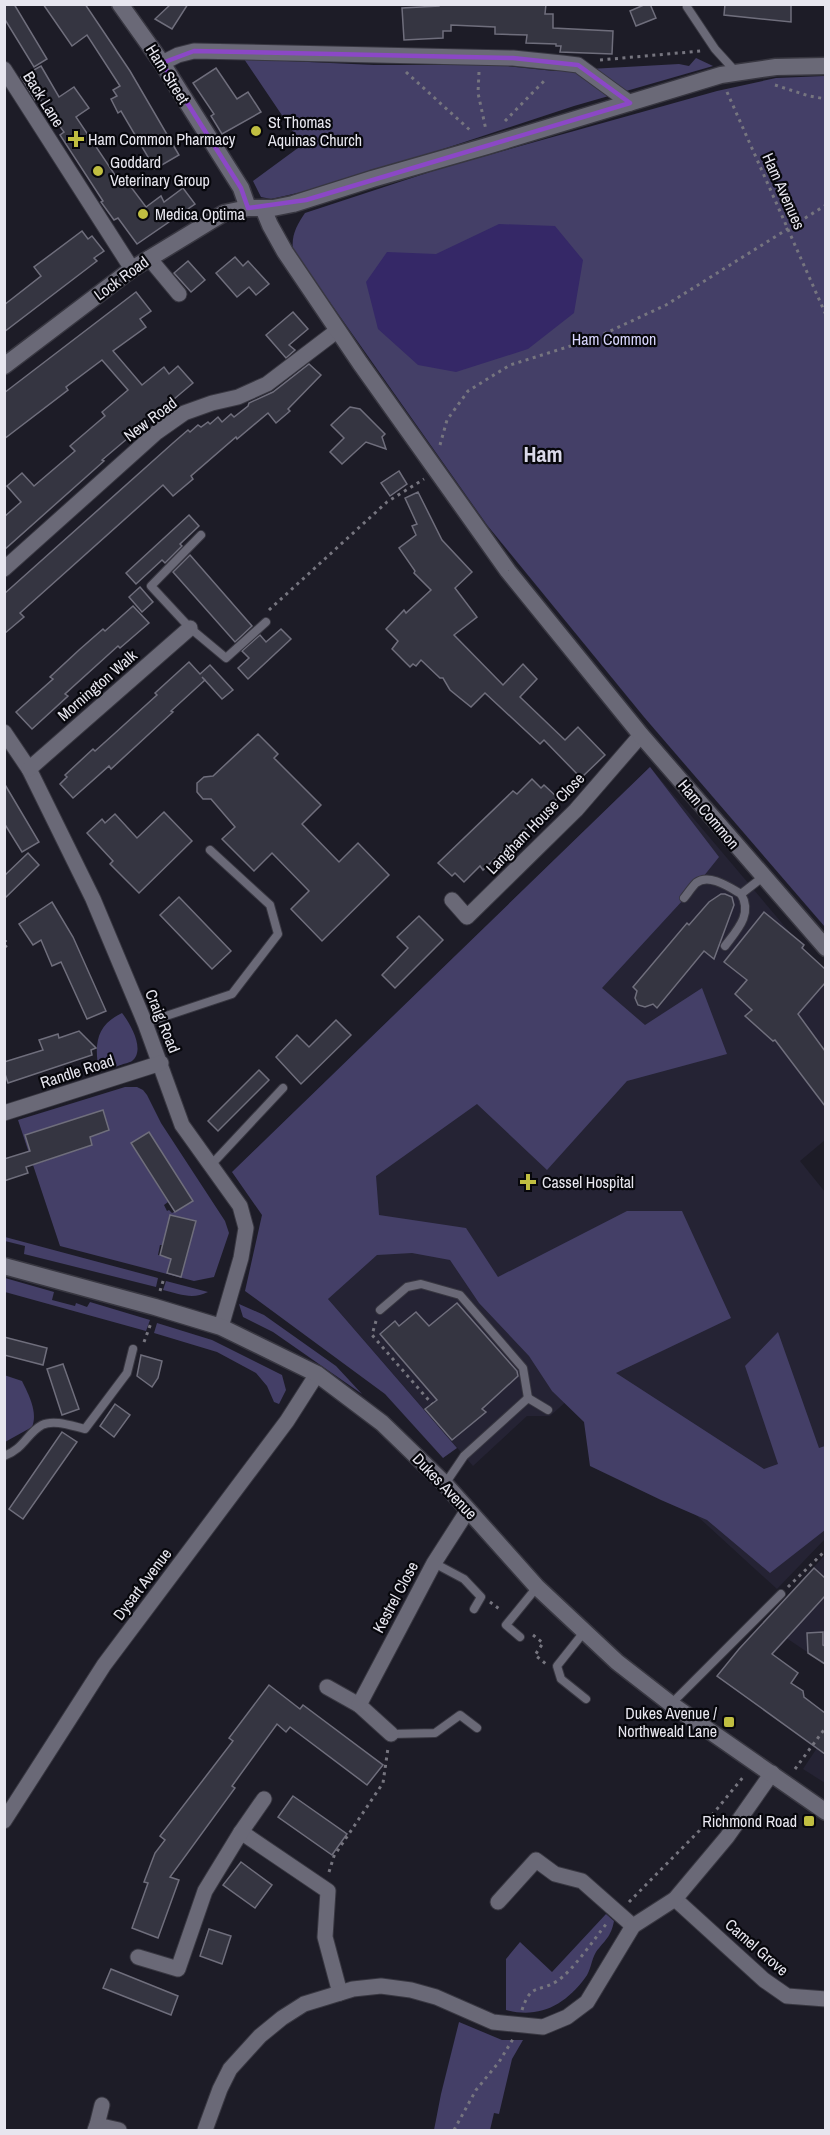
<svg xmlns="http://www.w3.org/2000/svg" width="830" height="2135" viewBox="0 0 830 2135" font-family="'Archivo Narrow',sans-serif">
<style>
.built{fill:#252334}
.green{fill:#443f67;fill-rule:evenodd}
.water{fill:#352867}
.building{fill:#353541;stroke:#6f6e7c;stroke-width:1.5}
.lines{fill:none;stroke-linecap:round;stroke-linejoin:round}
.service-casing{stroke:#383741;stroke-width:10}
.minor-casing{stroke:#383741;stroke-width:17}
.tertiary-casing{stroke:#383741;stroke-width:19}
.path{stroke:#76757f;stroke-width:3;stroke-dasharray:3 4.5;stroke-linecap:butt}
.service{stroke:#6a6977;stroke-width:8}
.minor{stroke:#6a6977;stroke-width:15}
.tertiary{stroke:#6a6977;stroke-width:16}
.marked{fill:none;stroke:#8b48c6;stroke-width:4.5;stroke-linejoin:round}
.poi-dot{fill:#c0be41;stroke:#07070c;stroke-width:2}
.labels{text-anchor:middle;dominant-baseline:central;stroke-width:4.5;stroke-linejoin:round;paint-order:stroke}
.street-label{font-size:16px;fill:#e7e6ef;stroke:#07070c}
.poi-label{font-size:16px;fill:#e7e6ef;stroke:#07070c;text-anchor:start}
.park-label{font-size:16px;fill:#d8d5fd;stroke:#07070c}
.district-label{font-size:22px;font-weight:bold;fill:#dad9e9;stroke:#07070c}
</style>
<rect width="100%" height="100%" fill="#1d1c27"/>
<g class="built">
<polygon points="650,767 825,974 825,1140 800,1161 825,1192 825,1539 777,1589 569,1399 550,1416 527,1416 473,1466 328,1299 232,1172"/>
<polygon points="825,1555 825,1664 767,1625 768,1621 766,1619"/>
<polygon points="825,1736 825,1783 803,1769"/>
</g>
<g class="green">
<polygon points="696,58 713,66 574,106 337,184 271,199 261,197 253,181 302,145 244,59 374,65 497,65 554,71 679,64 689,66"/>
<path d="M825,76V927L644,717L487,525L293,250C291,235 297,225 305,213L442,168L717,91L776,78Z"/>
<polygon points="650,767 719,857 695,887 602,988 645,1025 702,988 727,1054 627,1081 547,1170 477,1104 376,1176 379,1215 466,1228 498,1277 627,1211 682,1211 731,1318 616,1373 764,1469 778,1464 745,1366 778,1332 819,1448 825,1446 825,1530 770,1573 707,1520 661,1500 590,1466 584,1422 552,1391 529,1356 479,1303 450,1260 412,1253 377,1255 328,1299 457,1448 443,1458 385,1394 245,1291 262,1215 232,1172"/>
<path d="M122,1013C130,1023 146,1050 132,1061C129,1063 122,1064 118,1066C112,1068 106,1070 99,1070C94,1045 96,1025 122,1013Z"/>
<path d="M125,1087H137L143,1090L147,1095L161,1123L225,1221L229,1233L214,1277L194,1281L60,1246L18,1120ZM103,1111L109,1130L90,1137L92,1145L75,1151L72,1142L48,1149L51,1159L36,1164L33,1155ZM149,1132L193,1201L172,1213L169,1210L167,1211L164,1205L168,1202L131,1143ZM170,1216L195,1221L186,1259L158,1255L160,1245H163Z"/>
<polygon points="5,1237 158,1278 156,1287 24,1254 25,1246 5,1241"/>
<polygon points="5,1278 54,1292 52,1300 75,1306 76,1303 87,1307 90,1302 150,1320 146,1331 5,1292"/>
<path d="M166,1281L208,1292C192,1300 180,1294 163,1290Z"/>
<polygon points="239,1304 264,1315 336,1366 362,1394 273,1332 243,1317"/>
<polygon points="157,1323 212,1340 282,1375 286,1390 279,1404 274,1402 267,1386 256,1373 217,1352 154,1333"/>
<path d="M4,1375L22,1381C29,1395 38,1413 32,1427L5,1442Z"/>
<path d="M606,1914L614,1921C611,1937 605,1940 596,1952C591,1960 591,1971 585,1978C565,2005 539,2019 506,2010V1959L520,1942L552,1972Z"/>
<polygon points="459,2022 502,2040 523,2040 512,2059 499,2114 494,2113 490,2130 434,2130 441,2094"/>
</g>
<polygon class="water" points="499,224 555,226 583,260 574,313 528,349 456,372 418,365 378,329 366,282 387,252 436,254"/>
<g class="building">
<polygon points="4,4 14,4 47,59 34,67 4,18"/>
<polygon points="43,4 85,4 130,71 179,155 155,169 121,111 118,113 111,99 117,96 113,90 120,86 87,35 72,46"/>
<polygon points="171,4 188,4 172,29 155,19"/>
<polygon points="439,4 546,4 545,14 553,14 553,28 613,31 612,54 560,52 561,46 556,46 556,44 526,43 527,35 495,34 495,27 451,25 451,31 443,31 443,38 404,40 402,8 439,6"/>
<polygon points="646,4 650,4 656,18 636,26 630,11"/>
<polygon points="725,4 791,4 791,22 724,15"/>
<polygon points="41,66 59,97 74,87 89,108 76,117 123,187 128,183 146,207 161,196 164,202 183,188 195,204 137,244 118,218 114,220 101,202 103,201 60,135 64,132 39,98 35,100 21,77"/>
<polygon points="216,68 237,99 248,92 261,112 222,134 211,116 214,114 193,83"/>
<polygon points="82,231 88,239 92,236 104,251 94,258 97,261 4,332 4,305 41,276 34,267"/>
<polygon points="235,257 243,266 248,261 269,284 256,295 249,287 237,297 216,273"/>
<polygon points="188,261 205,280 191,292 174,273"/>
<polygon points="136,292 151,311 140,319 146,327 113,351 142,385 164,367 169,374 178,366 193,383 102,460 104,461 4,550 4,517 21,502 7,486 22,473 34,486 75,451 70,446 105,416 102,412 128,390 102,360 66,387 68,390 4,439 4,393"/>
<polygon points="293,312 308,329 289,345 295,350 286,358 266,335"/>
<polygon points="309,364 321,375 288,409 290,411 276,423 268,413 237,439 236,437 191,476 193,479 173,496 163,485 20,613 24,617 4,634 4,594 173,443 188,430 190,432 198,425 201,427 208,422 210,424 218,417 222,422 231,414 234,417 248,406 249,403 273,392"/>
<polygon points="350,407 360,409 385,434 382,437 386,449 366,442 342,464 330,452 344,438 331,425"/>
<polygon points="399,471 407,484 390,496 381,483"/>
<polygon points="418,492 442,540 472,572 455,588 477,617 454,635 503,685 523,664 537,679 520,697 565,740 578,727 605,755 581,778 544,740 540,744 485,693 471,707 450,690 443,678 440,678 421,660 416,666 413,664 410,667 392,649 398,641 386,629 404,610 406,613 431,590 414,573 415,571 399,548 416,535 412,526 417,524 405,498"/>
<polygon points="189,515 199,526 180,544 182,546 165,563 162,560 136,584 126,573"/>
<polygon points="190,555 252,626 235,642 173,572"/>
<polygon points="140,587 153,602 142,612 129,597"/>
<polygon points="133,606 149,623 120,648 118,646 108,655 65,694 68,696 32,729 16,712 53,679 50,677 79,650 103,629 105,631"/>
<polygon points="281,629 291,639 248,679 238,668 249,658 242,651 260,635 266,642"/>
<polygon points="189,662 200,674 210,665 233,690 222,699 202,677 205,680 171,711 173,712 111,769 109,766 73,798 60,784 67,777 65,775 93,749 95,751 114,734 157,695 155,693"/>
<polygon points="258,734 278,754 274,758 321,805 302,824 339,862 358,843 389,875 322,941 291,909 309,891 272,853 254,871 222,839 235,827 211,799 203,799 197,792 197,783 204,777 213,776"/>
<polygon points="532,779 541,788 544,785 558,798 483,870 480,866 464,882 455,873 452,876 438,863 513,791 517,794"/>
<polygon points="4,783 39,842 22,852 4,823"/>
<polygon points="164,812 192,841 139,893 110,864 113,861 87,833 102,819 105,823 115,814 137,838"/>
<polygon points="28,853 39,865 4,899 4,876"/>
<polygon points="721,894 725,894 732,897 734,905 714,959 704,951 657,1008 653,1004 645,1007 638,1005 635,998 637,991 633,987 687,923 689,925 709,902"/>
<polygon points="179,897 231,951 212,969 160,915"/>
<polygon points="52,902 73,937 106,1011 87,1019 61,962 52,966 41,940 33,945 19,924"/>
<polygon points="764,912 804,945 802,948 825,969 825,983 798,1014 825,1051 825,1106 775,1040 773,1041 745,1016 752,1010 735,994 747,980 724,962"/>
<polygon points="419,916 443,940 395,988 382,975 408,948 397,937"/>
<polygon points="336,1020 351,1035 301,1084 276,1057 297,1035 309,1047"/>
<polygon points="79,1031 96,1048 91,1050 92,1055 8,1083 4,1071 4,1062 43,1050 39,1040 58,1034 59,1038"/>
<polygon points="259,1070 269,1080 218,1131 208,1121"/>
<polygon points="103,1110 109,1130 90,1137 92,1145 26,1167 28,1173 4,1181 4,1159 30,1151 25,1135"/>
<polygon points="149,1132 193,1201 175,1212 131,1143"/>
<polygon points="170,1215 196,1221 181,1277 167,1273 171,1259 160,1255"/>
<polygon points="457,1303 517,1371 518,1376 482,1409 486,1412 452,1440 425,1409 437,1400 380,1334 395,1321 399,1326 416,1312 429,1326"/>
<polygon points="4,1337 47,1348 43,1365 4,1355"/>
<polygon points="141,1355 162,1361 158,1378 152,1387 137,1376"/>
<polygon points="63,1364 79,1409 62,1415 47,1369"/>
<polygon points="115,1404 130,1415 114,1437 100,1426"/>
<polygon points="62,1432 77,1442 23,1519 9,1509"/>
<polygon points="814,1568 825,1578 825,1596 772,1654 798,1673 791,1683 803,1691 804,1697 825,1713 825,1754 717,1676 739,1649"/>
<polygon points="823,1632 823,1645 825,1646 825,1664 808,1653 807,1633"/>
<polygon points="269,1685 300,1709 303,1705 383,1765 367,1785 290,1727 286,1732 277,1724 232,1786 235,1788 170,1877 179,1880 158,1938 132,1928 148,1883 144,1882 155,1853 165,1840 160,1836 233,1741 229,1738"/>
<polygon points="293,1796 347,1834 332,1855 278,1817"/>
<polygon points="241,1862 272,1885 255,1908 223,1885"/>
<polygon points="209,1929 231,1936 222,1964 200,1956"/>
<polygon points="111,1969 178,1996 171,2015 103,1988"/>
</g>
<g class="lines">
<defs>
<g id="service">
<polyline points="687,7 715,49 735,71"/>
<polyline points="201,535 151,586 190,628 226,658 266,622"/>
<path d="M684,898C688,893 692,887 696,883C709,873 729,887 741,894L763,877"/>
<path d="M725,946C737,930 753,914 741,894"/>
<polyline points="145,1023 232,994 278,934 270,905 210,850"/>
<polyline points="211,1165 283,1088"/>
<polyline points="380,1310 407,1287 421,1284 460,1295 523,1368 528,1398"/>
<path d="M4,1456C24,1449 27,1433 42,1425C54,1419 72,1426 85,1429L127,1373L133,1349"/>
<polyline points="445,1484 464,1456 528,1398 548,1410"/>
<polyline points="434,1563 464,1579 481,1597 474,1609"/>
<polyline points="584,1632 557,1666 561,1679 586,1699"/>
<polyline points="520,1637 506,1625 537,1587"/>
<polyline points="671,1704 781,1594"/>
<polyline points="391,1734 435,1733 460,1715 477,1728"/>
</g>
<g id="minor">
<polyline points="162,63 178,55 194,51 513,58 562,63 578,65 630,103"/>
<polyline points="4,69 132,269"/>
<polyline points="149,258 179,294"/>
<polyline points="4,569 157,432 184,413 212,403 238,397 267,384 338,330"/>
<polyline points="4,732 29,769 93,899 145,1023 182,1125 240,1206 246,1228 241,1258 221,1327"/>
<polyline points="29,769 190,628"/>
<polyline points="452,900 467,917 576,810 641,735"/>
<polyline points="4,1113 161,1063"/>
<polyline points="327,1687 359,1705 391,1734"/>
<polyline points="359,1705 434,1563 468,1510"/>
<polyline points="4,1821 104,1665 287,1421 317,1374"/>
<polyline points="241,1832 328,1891 325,1937 340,1993"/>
<polyline points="675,1899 764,1980 787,1996 826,1999"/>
<polyline points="498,1902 536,1860 555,1874 582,1881 633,1926"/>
<polyline points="138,1957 178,1969 205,1891 241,1832 264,1799"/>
<polyline points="97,2125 102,2105"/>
<polyline points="95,2130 97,2125 119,2130"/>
<polyline points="205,2130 220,2089 230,2069 260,2036 282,2018 304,2004 353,1989 381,1986 411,1990 436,1997 493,2022 543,2027 567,2017 587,2002 633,1926 675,1899 727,1837 772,1773"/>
</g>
<g id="tertiary">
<polyline points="120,4 162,63 241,188 248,208"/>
<polyline points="263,208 270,225 285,252 360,363 508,571 641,735 826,948"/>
<polyline points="4,366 132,269 224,213 248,208 273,208 293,204 372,179 487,146 721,75 776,67 826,66"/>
<polyline points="4,1266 155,1307 221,1327 317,1374 382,1423 445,1484 537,1587 617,1662 671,1704 826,1812"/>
</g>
</defs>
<use href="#service" class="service-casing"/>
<use href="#minor" class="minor-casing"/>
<use href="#tertiary" class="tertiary-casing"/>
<g class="path">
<polyline points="600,60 701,51"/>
<polyline points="406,72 472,132"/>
<polyline points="479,72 478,93 486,130"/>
<polyline points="775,85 809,96 826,99"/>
<polyline points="727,92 826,315"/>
<polyline points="505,121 546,79"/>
<polyline points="440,445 447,420 468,391 510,365 593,339 666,305 826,205"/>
<polyline points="269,610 387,502 424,479"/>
<polyline points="4,940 8,944 4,948"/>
<polyline points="160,1291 164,1278"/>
<polyline points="376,1321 372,1335 432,1404"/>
<polyline points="144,1342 151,1323"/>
<polyline points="788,1587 826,1550"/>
<polyline points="490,1602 502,1611"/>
<polyline points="533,1635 543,1643 535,1655 546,1664"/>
<polyline points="795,1769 826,1727"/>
<polyline points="329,1872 334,1856 383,1783 388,1748"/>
<polyline points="629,1902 699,1831 744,1776"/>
<path d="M522,2010C531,1982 539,1993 557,1981C572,1972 595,1938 607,1923"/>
<polyline points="454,2130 476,2090 499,2062 513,2039"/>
</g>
<use href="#service" class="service"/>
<use href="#minor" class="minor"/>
<use href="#tertiary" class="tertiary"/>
</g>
<path class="marked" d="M194,51L513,58L578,65L630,103L306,200L248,208L241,188L162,63Z"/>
<g class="poi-dot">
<circle cx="256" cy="131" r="6"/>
<path d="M73 130h6v6h6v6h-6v6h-6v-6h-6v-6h6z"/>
<circle cx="98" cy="171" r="6"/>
<circle cx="143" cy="214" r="6"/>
<path d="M525 1173h6v6h6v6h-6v6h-6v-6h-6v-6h6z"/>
<rect x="723" y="1716" width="12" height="12" rx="3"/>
<rect x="803" y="1815" width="12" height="12" rx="3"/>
</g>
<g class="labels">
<g class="street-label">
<text transform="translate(168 74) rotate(58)">Ham Street</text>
<text transform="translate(44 99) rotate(58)">Back Lane</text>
<text transform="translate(784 191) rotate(66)">Ham Avenues</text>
<text transform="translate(121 278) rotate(-36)">Lock Road</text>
<text transform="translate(150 419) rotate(-37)">New Road</text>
<text transform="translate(97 685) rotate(-41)">Mornington Walk</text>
<text transform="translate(709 814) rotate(50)">Ham Common</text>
<text transform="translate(535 823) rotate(-46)">Langham House Close</text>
<text transform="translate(163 1021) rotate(68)">Craig Road</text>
<text transform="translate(77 1071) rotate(-18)">Randle Road</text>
<text transform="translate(445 1486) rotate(46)">Dukes Avenue</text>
<text transform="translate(142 1584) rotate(-53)">Dysart Avenue</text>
<text transform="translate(395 1597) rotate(-62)">Kestrel Close</text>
<text transform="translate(757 1947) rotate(41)">Camel Grove</text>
</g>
<g class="poi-label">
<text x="268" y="122">St Thomas<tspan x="268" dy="18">Aquinas Church</tspan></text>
<text x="88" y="139">Ham Common Pharmacy</text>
<text x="110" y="162">Goddard<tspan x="110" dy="18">Veterinary Group</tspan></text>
<text x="155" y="214">Medica Optima</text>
<text x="542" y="1182">Cassel Hospital</text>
<text x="717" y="1713" text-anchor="end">Dukes Avenue /<tspan x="717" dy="18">Northweald Lane</tspan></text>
<text x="797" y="1821" text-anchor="end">Richmond Road</text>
</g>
<g class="park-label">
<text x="614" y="339">Ham Common</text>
</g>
<g class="district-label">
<text x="543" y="454">Ham</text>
</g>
</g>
<rect width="830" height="2135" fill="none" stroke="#e7e6ef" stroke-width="12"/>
</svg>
